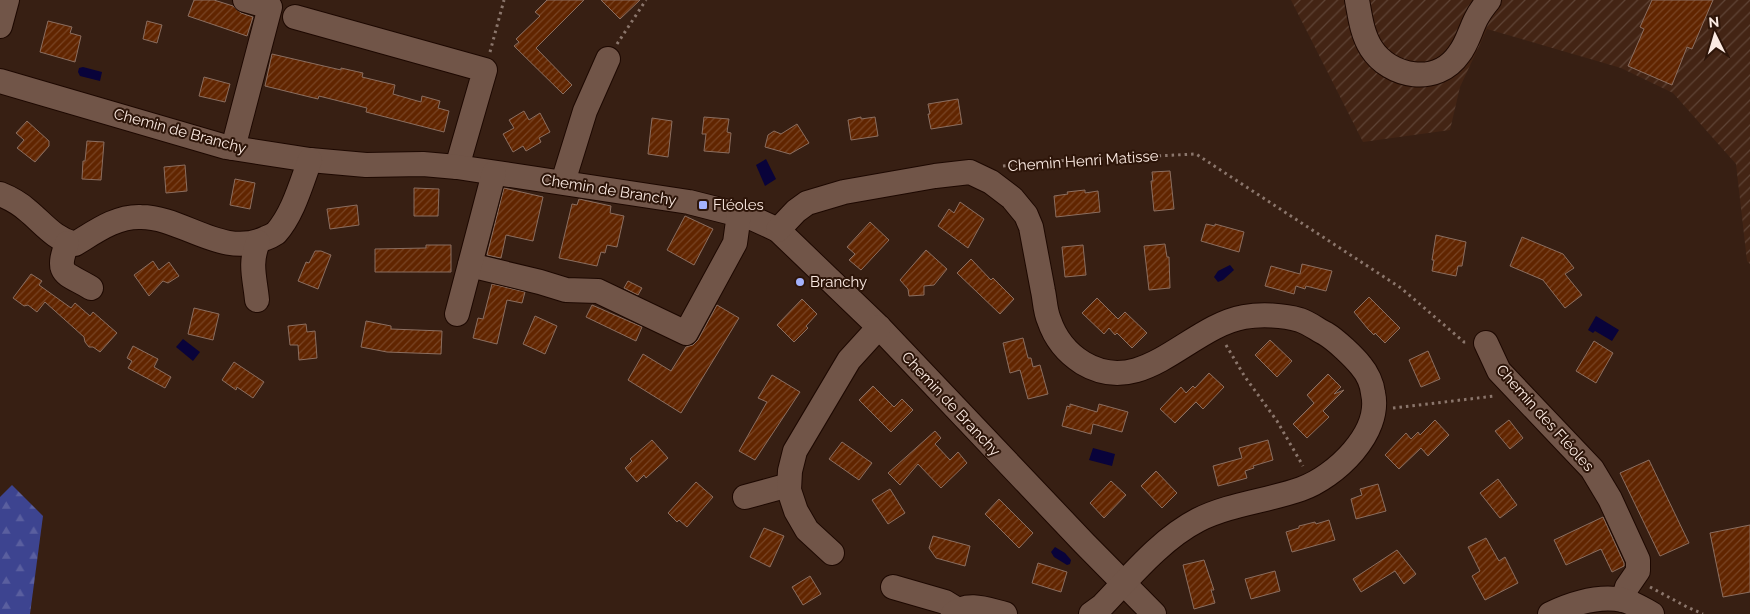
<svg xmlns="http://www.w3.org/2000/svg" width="1750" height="614" viewBox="0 0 1750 614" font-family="Raleway,sans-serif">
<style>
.industrial{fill:url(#industrial-furrows)}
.forest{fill:url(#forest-firs)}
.water{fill:#09033a}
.building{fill:url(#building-hatch);stroke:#8b6e60}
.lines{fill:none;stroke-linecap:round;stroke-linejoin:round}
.minor-casing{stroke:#1d0801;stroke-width:26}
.path{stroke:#8b766c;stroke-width:3;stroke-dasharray:2.5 4;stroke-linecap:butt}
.minor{stroke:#715548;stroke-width:24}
.poi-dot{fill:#a4b2fc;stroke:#2d1509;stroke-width:2}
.labels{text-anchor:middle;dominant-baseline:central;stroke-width:4;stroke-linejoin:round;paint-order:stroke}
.street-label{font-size:15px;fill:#fbeae2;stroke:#2d1509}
.poi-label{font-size:15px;fill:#fbeae2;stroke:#2d1509;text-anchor:start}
</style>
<defs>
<pattern id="industrial-furrows" width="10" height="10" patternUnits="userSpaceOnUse" patternTransform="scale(1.25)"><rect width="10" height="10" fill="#432414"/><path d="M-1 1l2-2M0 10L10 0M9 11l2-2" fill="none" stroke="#5f4436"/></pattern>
<pattern id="forest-firs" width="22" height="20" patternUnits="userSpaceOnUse" patternTransform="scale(1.25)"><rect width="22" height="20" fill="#3d4490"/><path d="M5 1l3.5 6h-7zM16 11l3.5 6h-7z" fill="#5a5f9f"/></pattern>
<pattern id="building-hatch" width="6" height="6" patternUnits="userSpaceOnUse" patternTransform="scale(1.25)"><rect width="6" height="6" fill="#612500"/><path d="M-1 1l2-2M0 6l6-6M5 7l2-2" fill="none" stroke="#794525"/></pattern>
</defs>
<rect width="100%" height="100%" fill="#371f13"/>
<polygon class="industrial" points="1291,0 1750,0 1750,264 1747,261 1736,164 1673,93 1621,68 1487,29 1460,87 1450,130 1363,142"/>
<polygon class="forest" points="12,485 43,516 30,614 0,614 0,497"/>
<g class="water">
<polygon points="83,67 102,72 100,81 80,76 78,72 79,68"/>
<polygon points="766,159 776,179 765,186 756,165"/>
<polygon points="1230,265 1234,270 1223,280 1218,282 1214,277 1218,271"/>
<polygon points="1596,316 1619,330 1612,341 1595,331 1593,333 1588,330"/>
<polygon points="183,339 200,352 193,361 176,347"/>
<polygon points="1093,448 1115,454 1112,466 1089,460"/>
<polygon points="1055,547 1065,553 1071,560 1070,564 1067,565 1054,557 1051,552"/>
</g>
<g class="building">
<polygon points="194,0 214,0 233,6 241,13 253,17 247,36 188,16"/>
<polygon points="547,0 584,0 536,48 572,85 563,94 514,46 519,42 516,39 540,16 535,12"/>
<polygon points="601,0 640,0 620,19"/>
<polygon points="1652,0 1713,0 1692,49 1687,47 1672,85 1628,66 1644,29 1640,27"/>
<polygon points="48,21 72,27 70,33 81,36 75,62 40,52"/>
<polygon points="147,21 162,25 157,43 143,39"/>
<polygon points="272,54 341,70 341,68 363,73 362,77 395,85 393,94 421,102 422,96 440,101 438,108 449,111 444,132 366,112 367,108 319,96 318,99 265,86"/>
<polygon points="204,77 230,84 225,102 199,96"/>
<polygon points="958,99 962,124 931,129 928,114 930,114 928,104"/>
<polygon points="524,111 529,120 540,113 550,132 539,138 541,142 526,151 523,146 513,152 503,134 514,128 509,120"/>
<polygon points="704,117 729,119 727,132 731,133 729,153 704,151 706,134 702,134"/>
<polygon points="861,117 861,119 875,117 878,136 851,140 848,120"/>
<polygon points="652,118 672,121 668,157 648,154"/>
<polygon points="27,121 49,141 49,146 35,162 17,148 24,140 16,133"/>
<polygon points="797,124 809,143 790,154 765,147 768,135 774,131 781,134"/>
<polygon points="87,141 104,142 101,180 82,179 83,161 85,161"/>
<polygon points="185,165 187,191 166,193 164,167"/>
<polygon points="1170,171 1174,209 1154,211 1151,181 1153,181 1152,172"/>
<polygon points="235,179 255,183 250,209 230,205"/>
<polygon points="414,188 439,189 438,216 414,216"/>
<polygon points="504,188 543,197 533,241 506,235 501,258 487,255"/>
<polygon points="1085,190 1085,193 1098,191 1100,212 1056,217 1054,196 1068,194 1067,192"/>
<polygon points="579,199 611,206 610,213 624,216 617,247 607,245 605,253 601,252 597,266 559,258 572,204 577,205"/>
<polygon points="960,202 984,219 968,248 938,226 949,209 954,213"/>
<polygon points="357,205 359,225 330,229 327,209"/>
<polygon points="685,216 713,229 694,265 667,250"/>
<polygon points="870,222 889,240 861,270 849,260 855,254 847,247"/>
<polygon points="1206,224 1215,226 1215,224 1244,232 1239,252 1201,241"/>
<polygon points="1436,235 1466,242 1462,266 1458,266 1456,276 1432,271 1434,260 1432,260"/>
<polygon points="1522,237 1563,254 1574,268 1565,274 1582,295 1565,308 1543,280 1510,266"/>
<polygon points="1165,244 1167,257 1169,257 1170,288 1149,290 1144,246"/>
<polygon points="426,245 451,245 451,272 375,272 375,249 426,248"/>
<polygon points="1083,245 1086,275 1065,277 1062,247"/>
<polygon points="926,250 947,269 934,285 924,286 924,295 909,296 908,289 900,280"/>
<polygon points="315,251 321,251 331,255 318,289 298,281 306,262 309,263"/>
<polygon points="971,259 991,280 993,278 1014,299 1000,314 957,273"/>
<polygon points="153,261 159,270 169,262 179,276 168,283 163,281 149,296 134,275"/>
<polygon points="1302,264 1332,271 1326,291 1306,286 1305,289 1296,286 1294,294 1265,286 1271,266 1300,274"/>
<polygon points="31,274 42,281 39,285 71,308 75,303 90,316 93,312 117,333 100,352 93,347 89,347 85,342 84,337 45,302 37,312 28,305 24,306 13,298"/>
<polygon points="628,281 642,288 638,295 624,288"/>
<polygon points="492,284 525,292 522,303 507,300 497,344 473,338 478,318 483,319"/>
<polygon points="1369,297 1400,328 1385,343 1375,333 1374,335 1368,329 1354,312"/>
<polygon points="1097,298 1118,319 1125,312 1147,333 1132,348 1117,333 1115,335 1109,328 1104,334 1082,313"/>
<polygon points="802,299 817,314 806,326 808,328 794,342 777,325"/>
<polygon points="592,305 642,327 636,341 586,317"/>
<polygon points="717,305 739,318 681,413 628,380 643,354 671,371 686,347 693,345 698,340"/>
<polygon points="194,308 219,314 213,340 188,334"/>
<polygon points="535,316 557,326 545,354 523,344"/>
<polygon points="366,321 391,326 391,329 442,331 441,354 387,352 361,347"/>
<polygon points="306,324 307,332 315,331 317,358 299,360 298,345 290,345 288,326"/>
<polygon points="1023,338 1028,358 1031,358 1033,367 1040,365 1048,394 1028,399 1020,370 1010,373 1003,343"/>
<polygon points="1270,340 1292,361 1277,377 1255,355"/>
<polygon points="1594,341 1613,353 1596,383 1576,371"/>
<polygon points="133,346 158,359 154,367 171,377 165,388 128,368 132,361 127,358"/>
<polygon points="1428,351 1440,379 1421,387 1409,360"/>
<polygon points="234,362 264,382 253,398 237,387 236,390 222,380"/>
<polygon points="1209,373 1224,387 1203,409 1196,402 1175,423 1160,409 1181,387 1186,393 1193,386 1195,388"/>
<polygon points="1328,374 1341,387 1334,394 1344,390 1323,411 1329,417 1307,438 1293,424 1314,403 1307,395"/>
<polygon points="772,375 800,392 755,460 739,451 767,402 758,398"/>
<polygon points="873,386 894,407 902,399 913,410 891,432 859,400"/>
<polygon points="1070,404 1097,412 1099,404 1128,412 1122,432 1093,424 1091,434 1062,426 1067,406 1070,407"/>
<polygon points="1435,420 1449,435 1428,456 1421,448 1399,469 1385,455 1406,433 1411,439 1418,432 1420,435"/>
<polygon points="1509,420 1523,438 1510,449 1495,431"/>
<polygon points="935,431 941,438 935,444 950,460 958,452 967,463 941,488 918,464 900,485 888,473"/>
<polygon points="652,440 668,458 646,478 644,475 637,482 625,468 632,461 630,459"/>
<polygon points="1268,440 1273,460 1253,466 1254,468 1245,471 1247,478 1218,486 1213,466 1242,458 1239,448"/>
<polygon points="842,442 872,463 859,480 829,459"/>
<polygon points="1649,460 1689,543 1660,556 1620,473"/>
<polygon points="1156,471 1177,493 1162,508 1141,486"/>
<polygon points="1498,479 1517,505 1500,518 1480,493"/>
<polygon points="1111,481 1126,495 1104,518 1090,503"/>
<polygon points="696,482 713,497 687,527 679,520 677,522 668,513"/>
<polygon points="1378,484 1386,511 1356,519 1351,499 1362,495 1360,489"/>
<polygon points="890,489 905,513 888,524 872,500"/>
<polygon points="999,499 1033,533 1019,548 985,514"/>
<polygon points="1603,517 1624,563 1624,566 1612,572 1601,549 1566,565 1554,540"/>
<polygon points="1329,520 1335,540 1292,552 1286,532 1299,528 1299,526 1315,522 1316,524"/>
<polygon points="1750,525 1750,592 1723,597 1710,533"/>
<polygon points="764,528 784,536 770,567 750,557"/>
<polygon points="933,536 970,546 965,566 936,558 929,548"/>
<polygon points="1486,538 1499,561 1505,557 1518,583 1485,600 1472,576 1480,571 1468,547"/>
<polygon points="1397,550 1416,574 1404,584 1395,571 1361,592 1353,579"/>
<polygon points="1204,560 1214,590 1211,590 1215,603 1194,609 1183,565"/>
<polygon points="1038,563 1067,572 1061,592 1032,583"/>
<polygon points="1275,571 1280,591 1251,599 1245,579"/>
<polygon points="810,576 821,594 803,605 792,587"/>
</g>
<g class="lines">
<defs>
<g id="minor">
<path d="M1357,0C1360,16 1362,34 1371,48C1390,78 1437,86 1459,54C1467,44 1470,31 1476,19C1479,13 1484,6 1489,0"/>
<polyline points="295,17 485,70 457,167"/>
<polyline points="0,26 7,0"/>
<polyline points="0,81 226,147 310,160 366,165 423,164 457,167 689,202 752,218 778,230 879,327 1084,543 1154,614"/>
<polyline points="233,148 270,7 245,0"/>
<polyline points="563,182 585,111 608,59"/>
<path d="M0,194C10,198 19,203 27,210C43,223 54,239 75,244C95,232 116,216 141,217C183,217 223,259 266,238C269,237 273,235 276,233C293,214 301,184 310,160"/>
<path d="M778,230L796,211L807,203L844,192L935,176L970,172L991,182L1012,198L1026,215L1031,227C1035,248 1039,269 1043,291C1045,300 1045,311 1049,320C1055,338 1067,353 1083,363C1143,399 1188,327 1244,317C1261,314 1283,315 1300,320C1309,323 1318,330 1326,334C1336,340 1354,357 1361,366C1367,373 1372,384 1373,393C1382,433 1335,477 1301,489C1267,501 1230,504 1198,520C1161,539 1130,577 1102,606L1091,614"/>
<path d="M67,243C55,276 65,272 91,288"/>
<polyline points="470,265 540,282 566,290 598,291 686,333 735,243 739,214"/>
<path d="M257,300C255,278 249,264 258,242"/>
<polyline points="457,314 494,173"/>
<polyline points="1486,343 1499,371 1592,469 1610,499 1638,560 1638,571 1627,587 1623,600"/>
<polyline points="745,497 789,485"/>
<polyline points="832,553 807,530 796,511 789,490 790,471 795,451 849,360 879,327"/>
<polyline points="893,587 945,602 958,610"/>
<path d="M953,614C968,601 988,610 1005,614"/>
<path d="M1550,614C1571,604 1599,595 1623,600C1634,603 1643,609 1652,614"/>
</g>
</defs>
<use href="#minor" class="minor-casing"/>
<g class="path">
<polyline points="617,44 646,0"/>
<polyline points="490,52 504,0"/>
<polyline points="1003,166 1053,161 1196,154 1401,288 1464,342 1467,342"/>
<polyline points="1226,345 1245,377 1277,421 1303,466"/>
<polyline points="1393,408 1495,396"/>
<polyline points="1650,587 1687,607 1703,614"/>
</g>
<use href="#minor" class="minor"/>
</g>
<g class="poi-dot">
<rect x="698" y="200" width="10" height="10" rx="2.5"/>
<circle cx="800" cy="282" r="5"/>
</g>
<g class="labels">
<g class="street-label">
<text transform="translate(180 131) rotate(15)">Chemin de Branchy</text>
<text transform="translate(1083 161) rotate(-4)">Chemin Henri Matisse</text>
<text transform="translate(609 190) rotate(9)">Chemin de Branchy</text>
<text transform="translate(951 404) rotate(47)">Chemin de Branchy</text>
<text transform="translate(1545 418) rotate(48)">Chemin des Fléoles</text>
</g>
<g class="poi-label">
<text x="713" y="205">Fléoles</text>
<text x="810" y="282">Branchy</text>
</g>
</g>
<g transform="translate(1715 35) rotate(355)" stroke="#2d1509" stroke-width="4" paint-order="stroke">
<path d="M0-4L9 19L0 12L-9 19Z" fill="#fbeae2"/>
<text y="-8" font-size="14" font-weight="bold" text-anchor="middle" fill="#fbeae2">N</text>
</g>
</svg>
